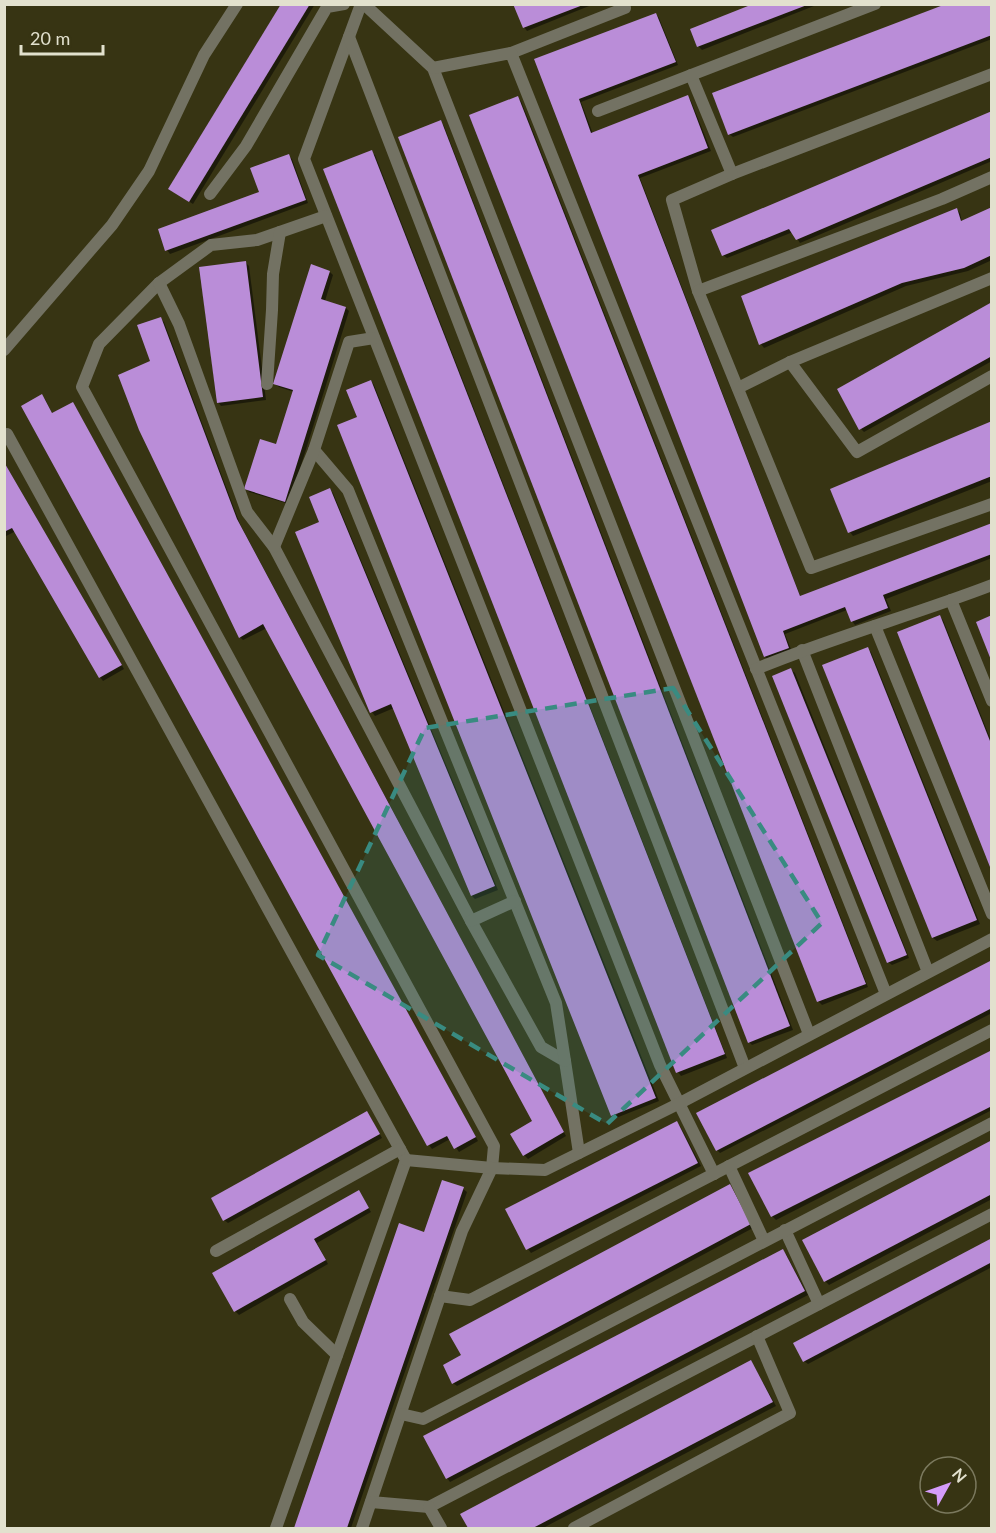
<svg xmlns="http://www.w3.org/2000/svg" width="996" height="1533" viewBox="0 0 996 1533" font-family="Lato,sans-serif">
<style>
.shadow{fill:#0007}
.building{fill:#ba8dd8}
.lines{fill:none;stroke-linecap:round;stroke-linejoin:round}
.lane{stroke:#737263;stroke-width:12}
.marked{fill:#398b81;fill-opacity:0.2;stroke:#398b81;stroke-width:4.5;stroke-dasharray:12 8;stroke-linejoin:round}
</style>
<rect width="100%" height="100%" fill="#373413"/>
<g class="shadow">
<polygon points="283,4 315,4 193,204 170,189"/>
<polygon points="515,4 594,4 527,31 524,27"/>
<polygon points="757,4 819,4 702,50 699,47 692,30"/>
<polygon points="992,4 992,39 733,137 729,134"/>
<polygon points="656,14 659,18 678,65 581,102 593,134 688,97 691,101 711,151 640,178 801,598 992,525 992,558 886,599 891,611 855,625 852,621 847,610 785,634 792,652 769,660 765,657 536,60"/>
<polygon points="517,98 521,101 868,987 822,1005 819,1002 471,116"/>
<polygon points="992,113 992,161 800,243 793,232 727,258 723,255"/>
<polygon points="441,122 444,126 793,1030 752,1045 749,1042"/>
<polygon points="371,152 375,155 727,1058 681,1076 678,1072"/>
<polygon points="288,155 292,159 308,203 170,254 167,250 261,193"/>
<polygon points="956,209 960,213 962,222 992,209 992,260 968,271 906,286 764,348 761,344"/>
<polygon points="246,263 249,266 266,400 221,406 218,402"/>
<polygon points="330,272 333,275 325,301 346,308 349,311 289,504 249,492 246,488 277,446 294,392 279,387 275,384"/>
<polygon points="992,304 992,361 864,432 861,429"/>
<polygon points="161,319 164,322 240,524 566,1136 528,1159 524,1155 534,1122 267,628 243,640 240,637 152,362"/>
<polygon points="371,381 374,385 659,1101 616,1118 612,1115 359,418"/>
<polygon points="42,396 45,399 53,415 76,408 478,1141 459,1152 450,1139 432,1149 429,1145 23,406"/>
<polygon points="992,422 992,481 853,536 850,532"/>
<polygon points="4,462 124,669 103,681 100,677 16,531 4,537"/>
<polygon points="329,490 333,493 498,890 475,899 472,896 394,708 375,716 372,712 321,523"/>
<polygon points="940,617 943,620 992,743 992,869"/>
<polygon points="867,649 871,652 980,924 937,941 933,938 824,666"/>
<polygon points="791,670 795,673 909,958 892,965 888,962"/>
<polygon points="992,962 992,1013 720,1153 717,1150"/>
<polygon points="992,1051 992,1110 776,1220 772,1216 750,1173"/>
<polygon points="367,1113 370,1117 382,1138 228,1223 224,1220"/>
<polygon points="677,1123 680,1126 701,1166 531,1253 528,1249 507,1209"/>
<polygon points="992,1141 992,1199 829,1285 825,1281 804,1241"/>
<polygon points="443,1182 463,1189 467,1192 351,1528 296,1528 400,1225 425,1234"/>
<polygon points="730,1186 733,1190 753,1228 457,1386 453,1383"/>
<polygon points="359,1192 371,1212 317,1243 328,1264 239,1315 235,1311 214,1274"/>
<polygon points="992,1240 992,1267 808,1364 804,1361"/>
<polygon points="783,1251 786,1254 808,1295 450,1482 447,1478"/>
<polygon points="751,1362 754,1366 776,1406 543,1528 470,1528 462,1514"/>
</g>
<g class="building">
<polygon points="281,4 310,4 189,202 168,189"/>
<polygon points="513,4 583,4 583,5 523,28"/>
<polygon points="753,4 807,5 697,47 690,29"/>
<polygon points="946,4 992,4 992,35 728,135 712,93"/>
<polygon points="656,13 676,62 579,99 591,133 688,95 708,148 638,175 800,596 992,523 992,554 883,595 888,608 851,622 845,607 783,631 789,648 764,657 534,59"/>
<polygon points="518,96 866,984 817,1002 469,115"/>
<polygon points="992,111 992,157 796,240 789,229 722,256 711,230"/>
<polygon points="441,120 790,1026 748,1043 398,137"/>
<polygon points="372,150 725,1054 676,1073 323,169"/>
<polygon points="289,154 306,200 165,251 158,229 259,192 250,168"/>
<polygon points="992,207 992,255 964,268 902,283 759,345 741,296 957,208 961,221"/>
<polygon points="246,261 263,397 217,403 199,267"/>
<polygon points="311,264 330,271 321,299 346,307 285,502 244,489 260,439 276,444 293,390 273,384"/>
<polygon points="992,302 992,356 859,430 837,389"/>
<polygon points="161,317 237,519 564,1132 523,1156 510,1134 532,1121 263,624 239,638 139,430 118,375 150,361 137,325"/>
<polygon points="371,380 656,1098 611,1116 337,425 357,417 346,390"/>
<polygon points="42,394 52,413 73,402 476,1137 454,1149 447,1136 427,1146 21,406"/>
<polygon points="992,421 992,476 848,533 830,489"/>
<polygon points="4,462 122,665 99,678 12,528 4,532"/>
<polygon points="330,488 495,886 471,896 391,704 370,713 295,532 319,522 309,497"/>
<polygon points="940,615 992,746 992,872 897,632"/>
<polygon points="992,615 992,660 991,660 976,622"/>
<polygon points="868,647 977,920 932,938 822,665"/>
<polygon points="791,668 907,955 887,963 772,676"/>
<polygon points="992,960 992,1008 716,1151 696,1113"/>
<polygon points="992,1050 992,1106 771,1217 748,1173"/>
<polygon points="367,1111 380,1134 223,1221 211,1198"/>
<polygon points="677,1121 698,1163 526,1250 505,1209"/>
<polygon points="992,1140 992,1194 824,1282 802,1240"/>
<polygon points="442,1180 464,1187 347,1528 294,1528 399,1223 424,1232"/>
<polygon points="730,1184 751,1224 452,1384 443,1365 461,1355 449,1334"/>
<polygon points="359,1190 369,1208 314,1239 326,1260 234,1312 212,1273"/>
<polygon points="992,1238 992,1262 803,1362 793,1343"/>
<polygon points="783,1249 805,1291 446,1479 423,1436"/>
<polygon points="751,1360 773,1402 533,1528 468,1528 460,1514"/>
</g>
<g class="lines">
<g class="lane">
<polyline points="361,4 304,159 660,1065 714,1174"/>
<polyline points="364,4 433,68 809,1034"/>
<polyline points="349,37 745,1068"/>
<polyline points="511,53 625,8"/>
<polyline points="433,68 511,53 886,994"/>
<polyline points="992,74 732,174 672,200 698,291 811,568 992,504"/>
<polyline points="691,75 732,174"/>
<polyline points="598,111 875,4"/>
<polyline points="210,194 246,146 327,7 344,4"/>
<polyline points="326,216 257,240 211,245 159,283 99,344 82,387 494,1146 492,1168 462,1231 362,1528"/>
<polyline points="159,283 179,324 247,512 274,547 471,921 541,1047 565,1061 579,1153"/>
<polyline points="698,291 942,199 992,177"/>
<polyline points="4,350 112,225 149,171 204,55 237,4"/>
<polyline points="790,362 857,452 992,376"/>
<polyline points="267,384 272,310 273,274 280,232"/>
<polyline points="738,388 790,362 992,278"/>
<polyline points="7,434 406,1160 276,1528"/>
<polyline points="314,450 348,490 556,1003 565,1061"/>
<polyline points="274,547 314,450 349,342 374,338"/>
<polyline points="951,600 992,701"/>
<polyline points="875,626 992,914"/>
<polyline points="802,650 928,972"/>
<path d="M756,669C833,637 914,615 992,585"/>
<polyline points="471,921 515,901"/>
<polyline points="406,1160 492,1168 545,1170 680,1103 992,939"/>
<polyline points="729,1166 764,1241"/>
<polyline points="785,1230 819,1304"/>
<polyline points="216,1251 400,1149"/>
<polyline points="440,1296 470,1300 992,1030"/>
<polyline points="290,1299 303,1322 337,1355"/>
<polyline points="401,1414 423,1419 992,1123"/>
<polyline points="371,1502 429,1507 992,1214"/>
<polyline points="429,1507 441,1528"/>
<polyline points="574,1528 790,1413 757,1336"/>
</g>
</g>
<path class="marked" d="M673,688L822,923L607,1124L318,955L425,728Z"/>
<rect width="996" height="1533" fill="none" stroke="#e2e1ce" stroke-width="12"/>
<g transform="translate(948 1485) rotate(50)"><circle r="28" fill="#373413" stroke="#7b795e" stroke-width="1.5"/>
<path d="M0-4.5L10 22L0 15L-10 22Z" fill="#d59cfb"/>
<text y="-9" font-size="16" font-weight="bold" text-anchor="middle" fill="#e2e1ce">N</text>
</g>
<path d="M21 45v9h82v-9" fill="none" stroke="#e2e1ce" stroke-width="3"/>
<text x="30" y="45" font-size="18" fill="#e2e1ce" stroke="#373413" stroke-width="4.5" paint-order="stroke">20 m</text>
</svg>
